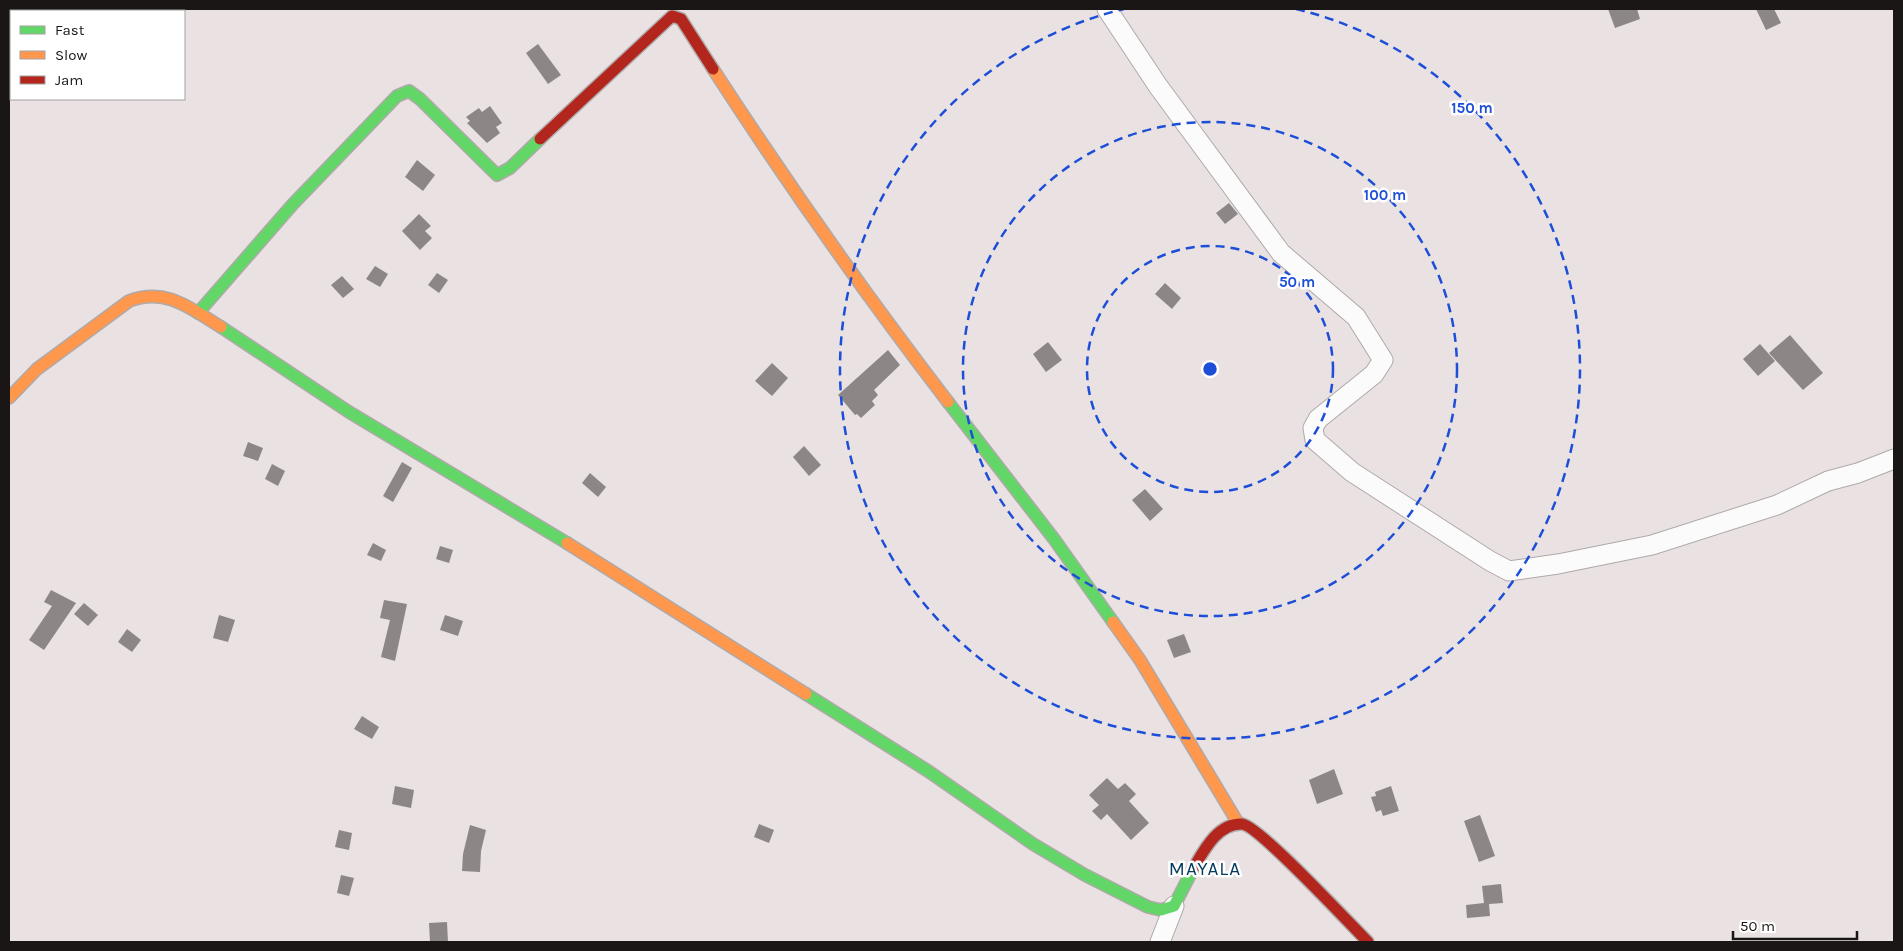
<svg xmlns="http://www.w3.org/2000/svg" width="1903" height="951" viewBox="0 0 1903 951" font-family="Karla,sans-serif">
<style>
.building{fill:#8c8687}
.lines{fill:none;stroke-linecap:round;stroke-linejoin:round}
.street-casing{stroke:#afa9a9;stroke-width:21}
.fast-casing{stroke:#afa9a9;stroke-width:14}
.slow-casing{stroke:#afa9a9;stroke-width:14}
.jam-casing{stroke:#afa9a9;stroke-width:14}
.street{stroke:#fcfbfb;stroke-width:19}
.fast{stroke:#63d668;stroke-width:11}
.slow{stroke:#ff974d;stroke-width:11}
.jam{stroke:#b3261e;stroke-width:11}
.ring{fill:none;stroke:#1d4ed8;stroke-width:2.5;stroke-dasharray:9 6}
.labels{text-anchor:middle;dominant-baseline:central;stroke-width:5;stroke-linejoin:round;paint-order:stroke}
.quarter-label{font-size:19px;letter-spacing:1px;fill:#053b5e;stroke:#fff}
.centre{fill:#1d4ed8;stroke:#fff;stroke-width:2.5}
.ring-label{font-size:15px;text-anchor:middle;font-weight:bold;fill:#1d4ed8;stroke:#fff;stroke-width:5;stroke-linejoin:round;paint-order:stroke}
</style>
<rect width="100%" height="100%" fill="#eae2e2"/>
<g class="building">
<polygon points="1608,9 1637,9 1640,19 1615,28"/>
<polygon points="1756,9 1774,9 1781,23 1766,30"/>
<polygon points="538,44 561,75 548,84 526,53"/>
<polygon points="490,106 502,123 496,127 500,133 487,143 467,123 470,121 466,117 479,108 482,112"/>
<polygon points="417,160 435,175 423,191 405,177"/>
<polygon points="1229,203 1238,214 1225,224 1216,213"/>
<polygon points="419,214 431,226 425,231 432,238 420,250 402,231"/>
<polygon points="375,266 388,274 380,287 366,279"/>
<polygon points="437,273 448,280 439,293 428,285"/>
<polygon points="342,276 354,289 343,298 331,285"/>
<polygon points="1165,283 1181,298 1172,309 1155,294"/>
<polygon points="1790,335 1823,373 1803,390 1769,353"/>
<polygon points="1048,342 1062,360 1046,372 1033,354"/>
<polygon points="1760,344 1775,361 1758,376 1743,359"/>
<polygon points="888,350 900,365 874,390 878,395 872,401 875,405 861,418 857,414 855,415 838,395"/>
<polygon points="772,363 788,378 772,396 755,381"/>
<polygon points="248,442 263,448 258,461 243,456"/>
<polygon points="804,446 821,465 809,476 793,457"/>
<polygon points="402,462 412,468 393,502 383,496"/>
<polygon points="272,464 285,471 278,486 265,479"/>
<polygon points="590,473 606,487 598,497 582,483"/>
<polygon points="1145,489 1163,509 1150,521 1132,500"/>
<polygon points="373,543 386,550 381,561 367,555"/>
<polygon points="440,546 453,550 449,563 436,559"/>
<polygon points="51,590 76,603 44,650 29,640 52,606 44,602"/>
<polygon points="384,600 407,604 395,661 381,657 390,620 380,618"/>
<polygon points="84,603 98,615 88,626 74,614"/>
<polygon points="219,615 235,620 228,642 213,638"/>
<polygon points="445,615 463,621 458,636 440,630"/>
<polygon points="127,629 141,640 132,652 118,642"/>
<polygon points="1184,634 1191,652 1174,658 1167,640"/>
<polygon points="362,716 379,727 372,739 354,729"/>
<polygon points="1334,769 1343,794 1317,804 1309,780"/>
<polygon points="1107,778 1118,789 1125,783 1136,794 1129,801 1149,823 1131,840 1107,814 1101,820 1092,811 1099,805 1089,795"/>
<polygon points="395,786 414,790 411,808 392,804"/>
<polygon points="1391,786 1399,811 1383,816 1381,810 1376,812 1371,797 1376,796 1375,792"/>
<polygon points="1480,815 1495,856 1479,862 1464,821"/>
<polygon points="759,824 774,830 769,843 754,837"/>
<polygon points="470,825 486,830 481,851 480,872 462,871 463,854"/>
<polygon points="339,830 352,833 349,850 335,847"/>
<polygon points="341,875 354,878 349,896 337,893"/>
<polygon points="1501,884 1503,903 1489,904 1490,916 1467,918 1466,905 1484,903 1482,886"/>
<polygon points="447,922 448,942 430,942 429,923"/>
</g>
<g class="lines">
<defs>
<g id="street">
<polyline points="1107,9 1158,86 1281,253 1356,317 1383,360 1374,374 1318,419 1313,428 1315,440 1352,472 1490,561 1509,571 1558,564 1652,545 1777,505 1828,481 1858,473 1894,459"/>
<polyline points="1160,942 1174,906"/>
</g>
<g id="fast">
<polyline points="198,313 293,204 397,96 409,91 420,99 497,175 510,168 540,139"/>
<polyline points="221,327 349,412 567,543"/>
<polyline points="948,402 1054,539 1113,622"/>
<polyline points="806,694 928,771 1033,844 1085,875 1148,907 1161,910 1174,906 1193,869"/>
</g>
<g id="slow">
<path d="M713,69C787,183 865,294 948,402"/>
<path d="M9,398L37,369L129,301C166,287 190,308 221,327"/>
<polyline points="567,543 806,694"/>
<polyline points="1113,622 1140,660 1238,823"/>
</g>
<g id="jam">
<polyline points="540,139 672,16 681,19 713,69"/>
<path d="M1193,869C1203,852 1217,823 1242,824C1258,825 1350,924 1368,942"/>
</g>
</defs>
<use href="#street" class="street-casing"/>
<use href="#fast" class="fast-casing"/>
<use href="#slow" class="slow-casing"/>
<use href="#jam" class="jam-casing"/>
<use href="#street" class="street"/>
<use href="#fast" class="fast"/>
<use href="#slow" class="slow"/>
<use href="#jam" class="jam"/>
</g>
<g class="ring">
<circle cx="1210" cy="369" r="123"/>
<circle cx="1210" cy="369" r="247"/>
<path d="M1296 9A370 370 0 1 1 1124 9"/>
</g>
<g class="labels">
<g class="quarter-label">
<text x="1205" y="869">MAYALA</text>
</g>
</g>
<circle cx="1210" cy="369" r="8" class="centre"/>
<g class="ring-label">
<text x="1472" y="113">150 m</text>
<text x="1385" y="200">100 m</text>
<text x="1297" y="287">50 m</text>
</g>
<rect width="1903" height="951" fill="none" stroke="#1b1616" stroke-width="20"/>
<rect x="10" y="10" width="175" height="90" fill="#ffffff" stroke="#a4a2a2"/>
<rect x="20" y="26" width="25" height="8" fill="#63d668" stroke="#a4a2a2"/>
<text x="55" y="35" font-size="15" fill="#1b1616">Fast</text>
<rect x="20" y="51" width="25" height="8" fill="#ff974d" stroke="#a4a2a2"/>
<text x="55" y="60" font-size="15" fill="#1b1616">Slow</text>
<rect x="20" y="76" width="25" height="8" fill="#b3261e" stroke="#a4a2a2"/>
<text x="55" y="85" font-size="15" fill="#1b1616">Jam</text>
<path d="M1733 931v8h124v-8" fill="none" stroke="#1b1616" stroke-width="2.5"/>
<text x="1740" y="931" font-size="15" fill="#1b1616" stroke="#ffffff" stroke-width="4" paint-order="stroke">50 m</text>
</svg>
